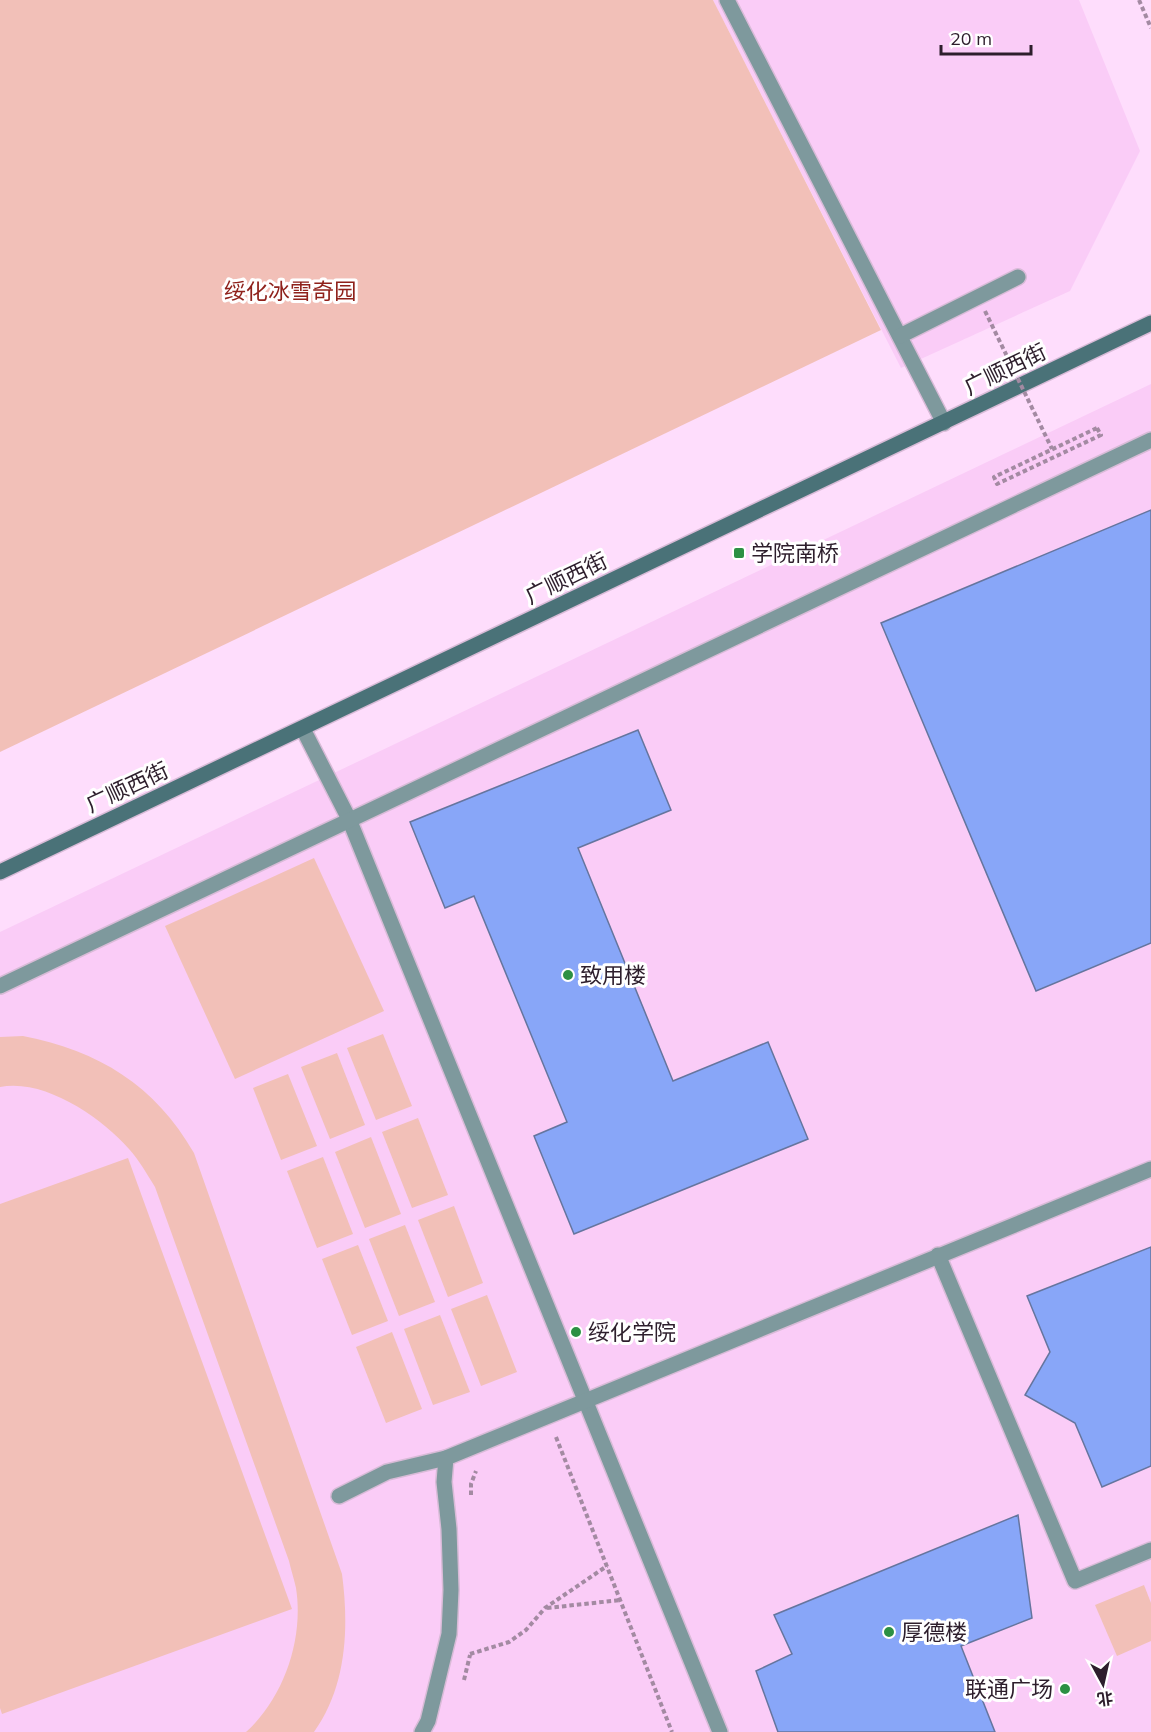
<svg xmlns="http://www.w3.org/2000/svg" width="1151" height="1732" viewBox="0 0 1151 1732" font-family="Mulish,'Noto Sans SC',sans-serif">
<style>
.built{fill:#faccf7}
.green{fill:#f2c0b8}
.building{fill:#88a6f8;stroke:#65759e;stroke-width:1.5}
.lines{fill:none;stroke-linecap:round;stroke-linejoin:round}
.lane-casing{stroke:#d8bbd7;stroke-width:18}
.secondary-casing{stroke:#d8bbd7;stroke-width:18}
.path{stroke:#a38aa2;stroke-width:4;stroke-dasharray:4.5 3;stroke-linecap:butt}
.lane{stroke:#7e999d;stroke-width:15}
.secondary{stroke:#4a7278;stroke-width:15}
.path-bridge{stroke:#a38aa2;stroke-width:4;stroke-dasharray:4.5 3;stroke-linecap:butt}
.poi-dot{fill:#2c9044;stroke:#fff;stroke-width:2}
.labels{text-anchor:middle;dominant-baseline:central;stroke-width:6;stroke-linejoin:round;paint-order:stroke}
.park-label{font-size:22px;fill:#8f211b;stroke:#fff}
.street-label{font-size:22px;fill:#2d1e2c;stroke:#fff}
.poi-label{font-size:22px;fill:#2d1e2c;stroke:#fff;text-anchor:start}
</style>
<rect width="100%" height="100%" fill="#feddfc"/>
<g class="built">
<polygon points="713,0 1079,0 1140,151 1070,291 901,368"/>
<polygon points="1151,384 1151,1732 0,1732 0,932"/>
</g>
<g class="green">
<polygon points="0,0 713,0 881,330 0,752"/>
<polygon points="314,858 384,1011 235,1079 165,926"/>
<polygon points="383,1034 412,1106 376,1120 347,1048"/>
<path d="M23,1036C99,1051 155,1085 194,1153L342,1574C349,1627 347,1686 314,1732H246C284,1698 304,1639 296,1588C294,1579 291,1570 289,1561L155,1187C147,1174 139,1160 129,1149C101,1117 44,1078 0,1087V1037Z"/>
<polygon points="337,1053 365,1125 330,1139 301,1067"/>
<polygon points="288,1074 317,1146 281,1160 253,1088"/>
<polygon points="418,1118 448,1195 412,1208 382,1132"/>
<polygon points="371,1137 401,1214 365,1228 335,1152"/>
<polygon points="323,1157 353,1234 317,1248 287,1171"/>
<polygon points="128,1158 292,1609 2,1714 0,1708 0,1204"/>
<polygon points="454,1206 483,1283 448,1297 418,1220"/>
<polygon points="405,1225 435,1302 399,1316 369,1239"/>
<polygon points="358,1245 388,1321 352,1335 322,1259"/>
<polygon points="487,1295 517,1372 481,1386 451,1309"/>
<polygon points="440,1315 470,1392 433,1405 404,1329"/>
<polygon points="392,1332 422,1409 386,1423 356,1347"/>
<polygon points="1144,1585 1151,1603 1151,1641 1117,1656 1095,1605"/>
</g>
<g class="building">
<polygon points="1151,510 1151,943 1036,991 881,623"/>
<polygon points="638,730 671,810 578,848 673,1081 768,1042 808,1139 574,1234 534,1136 567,1122 474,896 445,908 410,822"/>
<polygon points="1151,1247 1151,1466 1102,1487 1075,1423 1025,1395 1050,1352 1027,1296"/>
<polygon points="1018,1515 1032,1618 961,1646 995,1732 778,1732 756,1671 792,1654 774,1615"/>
</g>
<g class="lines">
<defs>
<g id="lane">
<polyline points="727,0 944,423"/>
<polyline points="900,336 1018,277"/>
<polyline points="303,729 349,819 720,1732"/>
<polyline points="0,986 1151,440"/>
<polyline points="938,1255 1075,1581 1151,1550"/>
<polyline points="339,1496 387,1472 446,1458"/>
<polyline points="422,1732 428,1721 449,1634 451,1590 449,1529 444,1482 446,1458 1151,1169"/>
</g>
<polyline id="secondary" points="0,872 1151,323"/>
</defs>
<use href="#lane" class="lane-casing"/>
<use href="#secondary" class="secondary-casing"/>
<g class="path">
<polyline points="1139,0 1151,28"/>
<polygon points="1097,428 1101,435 997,484 994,477"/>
<polyline points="556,1437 672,1732"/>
<polyline points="471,1495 471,1484 476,1471"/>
<polyline points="547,1608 621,1600"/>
<polyline points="470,1654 509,1642 526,1630 545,1608 607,1566"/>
<polyline points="464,1680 470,1655"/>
</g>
<use href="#lane" class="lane"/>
<use href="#secondary" class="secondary"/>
<polyline class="path-bridge" points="985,311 1052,449"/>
</g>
<g class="poi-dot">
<rect x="733" y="547" width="12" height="12" rx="3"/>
<circle cx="568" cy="975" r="6"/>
<circle cx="576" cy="1332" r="6"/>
<circle cx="889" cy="1632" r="6"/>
<circle cx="1065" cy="1689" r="6"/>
</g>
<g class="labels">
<g class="park-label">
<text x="290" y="291">绥化冰雪奇园</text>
</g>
<g class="street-label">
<text transform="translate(1005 369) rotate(-26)">广顺西街</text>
<text transform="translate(566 578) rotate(-26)">广顺西街</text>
<text transform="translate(127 787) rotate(-25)">广顺西街</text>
</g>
<g class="poi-label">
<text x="751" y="553">学院南桥</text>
<text x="580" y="975">致用楼</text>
<text x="588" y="1332">绥化学院</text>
<text x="901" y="1632">厚德楼</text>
<text x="1053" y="1689" text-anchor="end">联通广场</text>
</g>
</g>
<g transform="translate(1103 1684) rotate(172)" stroke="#ffffff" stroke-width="4.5" paint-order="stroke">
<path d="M0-4.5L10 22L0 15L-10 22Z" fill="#2d1e2c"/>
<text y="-9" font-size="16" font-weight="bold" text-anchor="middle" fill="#2d1e2c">北</text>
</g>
<path d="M941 45v9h90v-9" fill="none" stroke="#2d1e2c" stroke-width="3"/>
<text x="950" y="45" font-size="18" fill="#2d1e2c" stroke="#ffffff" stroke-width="4.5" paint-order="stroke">20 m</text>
</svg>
